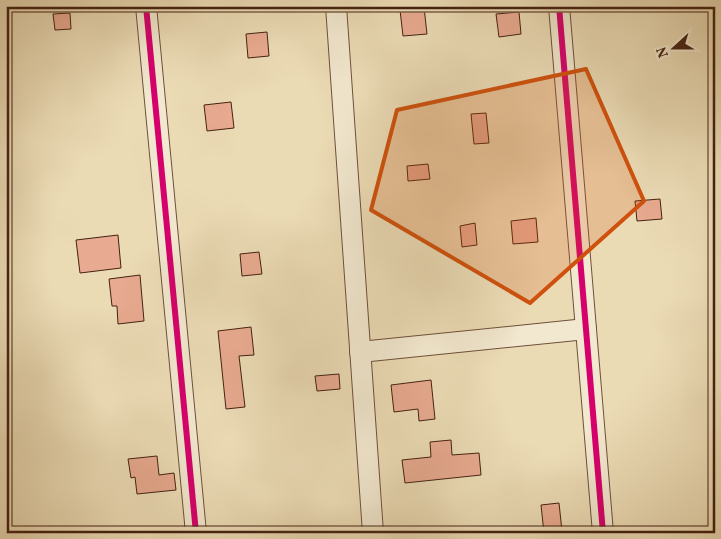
<svg xmlns="http://www.w3.org/2000/svg" width="721" height="539" viewBox="0 0 721 539" font-family="Vollkorn,serif">
<style>
.building{fill:#e8aa90;stroke:#421}
.lines{fill:none;stroke-linecap:round;stroke-linejoin:round}
.minor-casing{stroke:#6e503a;stroke-width:22}
.minor{stroke:#f2e8cf;stroke-width:20}
.cycleway-casing{stroke:#f2e8cf;stroke-width:9}
.cycleway{stroke:#d6006c;stroke-width:6}
.marked{fill:#cf510d;fill-opacity:0.2;stroke:#cf510d;stroke-width:4;stroke-linejoin:round}
</style>
<rect width="100%" height="100%" fill="#ebdbb5"/>
<filter id="stains"><feTurbulence type="fractalNoise" baseFrequency=".004" numOctaves="4"/><feColorMatrix values="0 0 0 0 .2 0 0 0 0 .09 0 0 0 0 .02 0 0 0 .5 -.17"/></filter>
<radialGradient id="worn" r=".72"><stop offset=".6" stop-color="#630" stop-opacity="0"/><stop offset="1" stop-color="#630" stop-opacity=".3"/></radialGradient>
<g class="building">
<polygon points="424,7 427,34 403,36 400,10"/>
<polygon points="519,12 521,34 499,37 496,14"/>
<polygon points="70,13 71,29 55,30 53,14"/>
<polygon points="267,32 269,56 248,58 246,34"/>
<polygon points="231,102 234,128 207,131 204,105"/>
<polygon points="486,113 489,143 474,144 471,114"/>
<polygon points="428,164 430,179 408,181 407,166"/>
<polygon points="660,199 662,219 637,221 635,201"/>
<polygon points="536,218 538,242 513,244 511,221"/>
<polygon points="475,223 477,245 462,247 460,226"/>
<polygon points="118,235 121,268 80,273 76,240"/>
<polygon points="259,252 262,274 242,276 240,254"/>
<polygon points="140,275 144,321 118,324 117,306 112,306 109,279"/>
<polygon points="251,327 254,355 239,356 245,407 226,409 218,331"/>
<polygon points="339,374 340,389 317,391 315,376"/>
<polygon points="431,380 435,419 419,421 418,409 394,412 391,385"/>
<polygon points="451,440 452,455 479,453 481,475 405,483 402,460 431,457 430,442"/>
<polygon points="157,456 159,475 174,473 176,490 137,494 135,477 131,478 128,459"/>
<polygon points="559,503 562,531 544,533 541,505"/>
</g>
<g class="lines">
<defs>
<g id="minor">
<polyline points="146,6 196,533"/>
<polyline points="336,6 373,533"/>
<polyline points="559,6 603,533"/>
<polyline points="360,352 586,329"/>
</g>
</defs>
<use href="#minor" class="minor-casing"/>
<use href="#minor" class="minor"/>
<defs>
<g id="cycleway">
<polyline points="146,6 196,533"/>
<polyline points="559,6 603,533"/>
</g>
</defs>
<use href="#cycleway" class="cycleway-casing"/>
<use href="#cycleway" class="cycleway"/>
</g>
<path class="marked" d="M586,69L644,201L530,303L371,210L397,110Z"/>
<rect width="721" height="539" fill="none" stroke="#ebdbb5" stroke-width="25"/>
<rect x="8" y="8" width="706" height="524" fill="none" stroke="#421" stroke-width="2.5"/>
<rect x="12" y="12" width="696" height="514" fill="none" stroke="#421"/>
<g transform="translate(674 48) rotate(249)" stroke="#f2e8cf" stroke-width="4" paint-order="stroke">
<path d="M0-4L9 19L0 12L-9 19Z" fill="#442211"/>
<text y="-8" font-size="14" font-weight="bold" text-anchor="middle" fill="#442211">N</text>
</g>
<rect width="100%" height="100%" filter="url(#stains)"/>
<rect width="100%" height="100%" fill="url(#worn)"/>
</svg>
